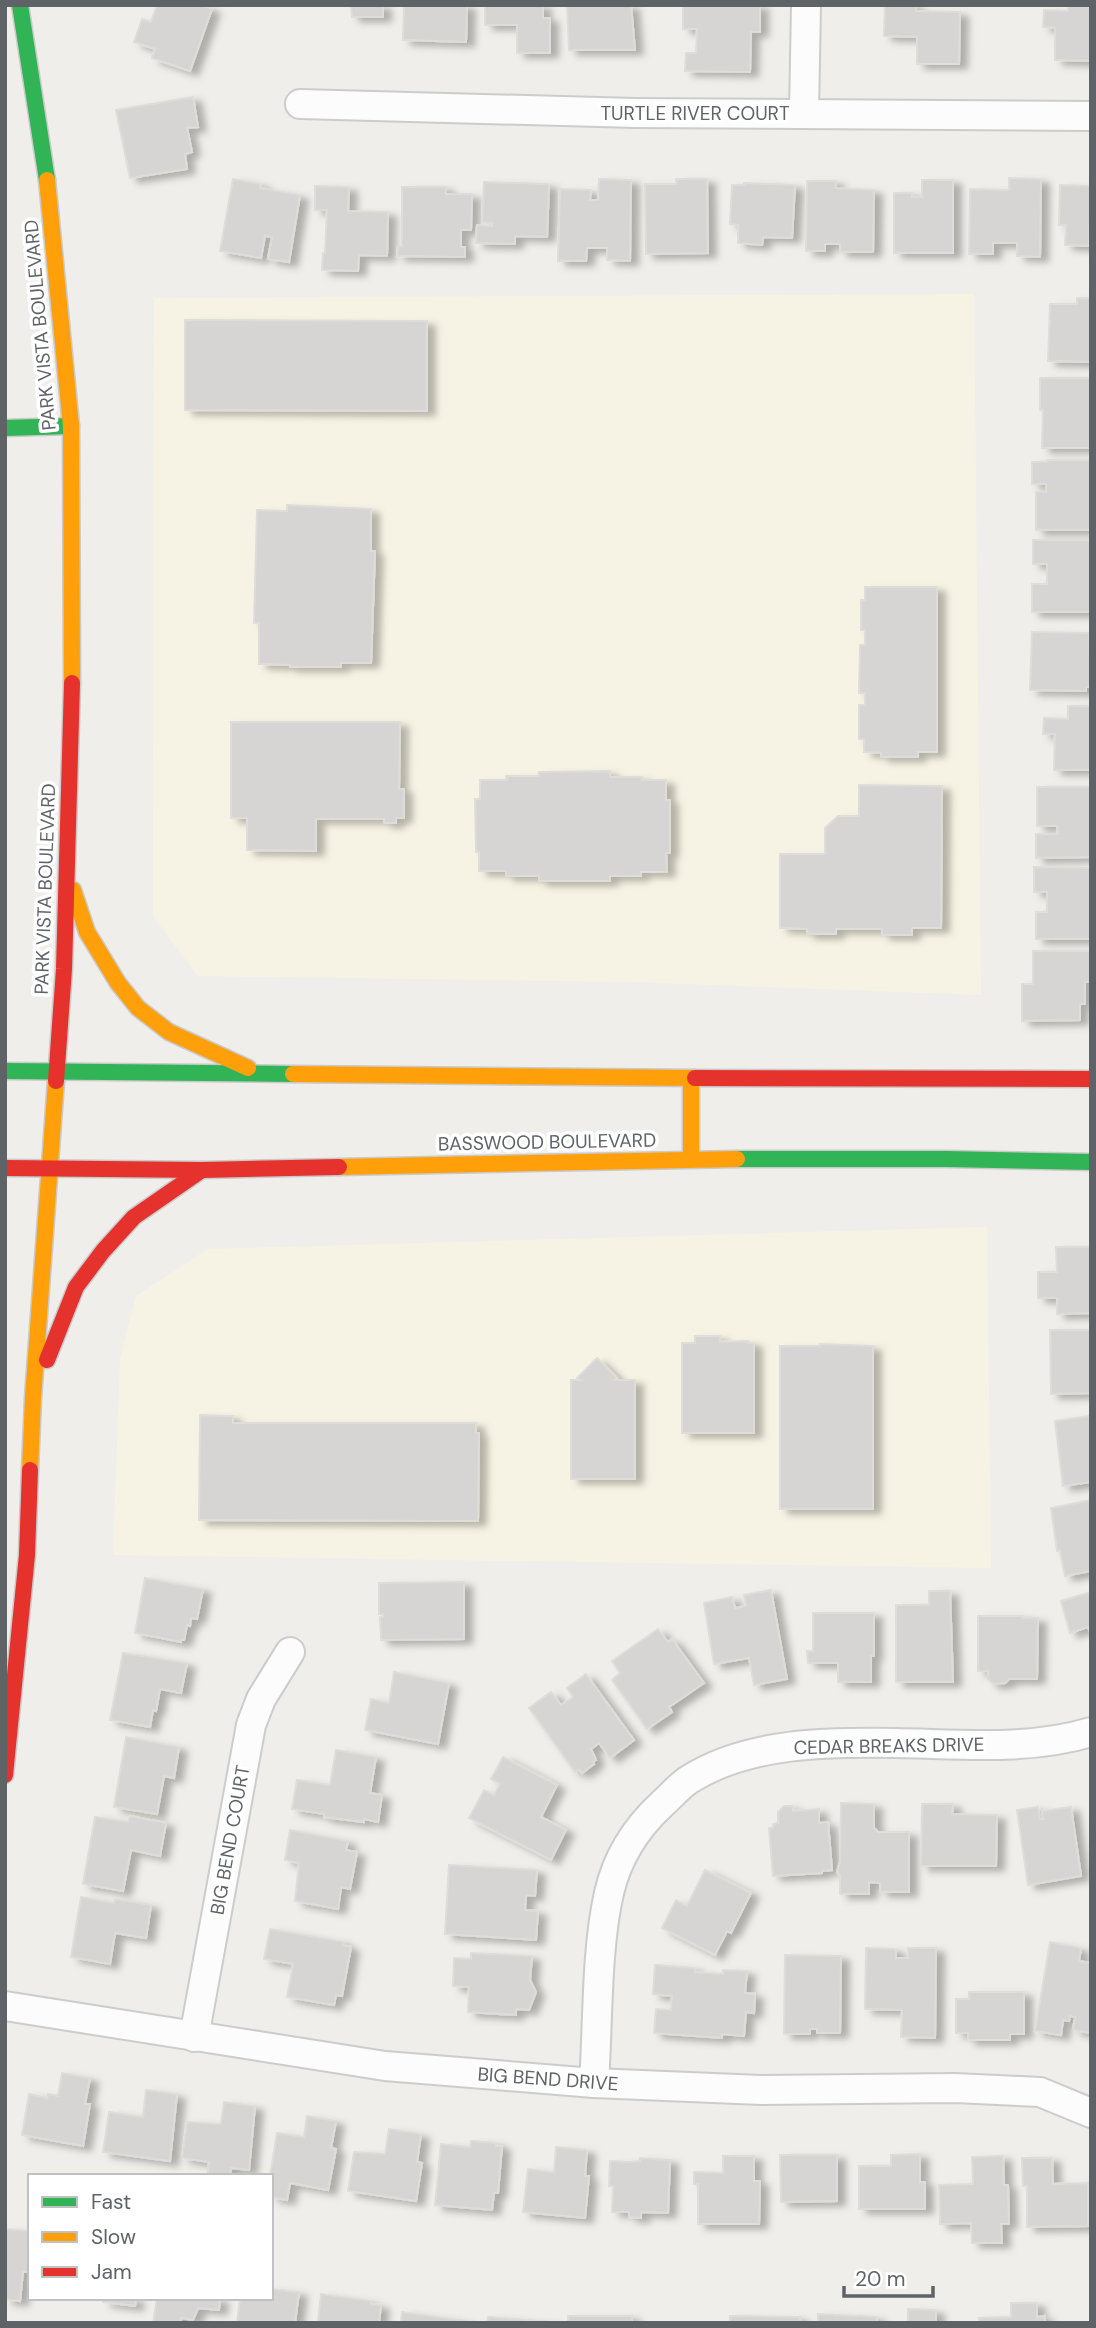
<svg xmlns="http://www.w3.org/2000/svg" width="1096" height="2328" viewBox="0 0 1096 2328" font-family="'DM Sans',sans-serif">
<style>
.commercial{fill:#f7f3e4}
.building{fill:#d6d5d3;stroke:#deddd9;stroke-width:2;filter:url(#shadow)}
.lines{fill:none;stroke-linecap:round;stroke-linejoin:round}
.street-casing{stroke:#cbcccc;stroke-width:32}
.fast-casing{stroke:#cacacb;stroke-width:19}
.slow-casing{stroke:#cacacb;stroke-width:19}
.jam-casing{stroke:#cacacb;stroke-width:19}
.street{stroke:#fdfcfc;stroke-width:28}
.fast{stroke:#30b455;stroke-width:16}
.slow{stroke:#ff9f0a;stroke-width:16}
.jam{stroke:#e5322d;stroke-width:16}
.labels{text-anchor:middle;dominant-baseline:central;stroke-width:7;stroke-linejoin:round;paint-order:stroke}
.street-label{font-size:19px;fill:#5f6368;stroke:#fff}
</style>
<defs>
<filter id="shadow"><feDropShadow dx="8" dy="4.5" stdDeviation="3.5" flood-color="#0004"/></filter>
</defs>
<rect width="100%" height="100%" fill="#efeeea"/>
<g class="commercial">
<polygon points="974,294 981,995 633,982 198,976 153,916 154,298"/>
<polygon points="987,1227 991,1568 113,1555 120,1359 136,1296 208,1249"/>
</g>
<g class="building">
<polygon points="157,5 200,5 212,9 190,71 152,58 155,49 134,42 142,19 151,22"/>
<polygon points="351,5 383,5 383,17 352,17"/>
<polygon points="404,5 467,5 466,42 403,40"/>
<polygon points="485,5 543,5 543,18 550,18 550,53 517,53 517,25 485,25"/>
<polygon points="567,5 631,5 635,50 569,50"/>
<polygon points="683,5 760,5 760,32 751,32 750,72 685,71 686,53 696,53 697,29 683,29"/>
<polygon points="885,5 916,5 916,11 960,12 959,64 917,64 917,37 884,36"/>
<polygon points="1068,5 1091,5 1091,61 1055,60 1055,28 1043,27 1044,10 1068,11"/>
<polygon points="193,97 198,127 187,128 192,152 185,154 187,169 130,178 116,110"/>
<polygon points="1009,178 1041,179 1040,257 1017,256 1017,243 993,243 993,254 969,254 970,189 1009,190"/>
<polygon points="233,179 261,184 260,188 300,195 289,262 268,259 272,237 265,236 261,258 220,251"/>
<polygon points="599,179 631,180 630,261 607,260 607,248 587,248 586,261 558,261 560,189 591,190 590,200 598,200"/>
<polygon points="676,179 707,179 708,253 646,254 645,184 676,184"/>
<polygon points="922,180 953,180 953,253 894,253 894,193 912,193 912,197 922,197"/>
<polygon points="807,181 836,181 836,188 874,190 873,252 840,252 840,244 825,244 825,251 806,251"/>
<polygon points="484,182 549,184 547,237 515,236 515,244 476,243 477,225 492,226 492,223 482,222"/>
<polygon points="744,183 795,185 792,238 763,237 762,245 738,243 738,225 730,224 732,185 744,185"/>
<polygon points="1060,185 1091,186 1089,246 1065,245 1066,225 1059,225"/>
<polygon points="315,186 349,187 348,211 388,212 387,256 359,255 358,271 322,270 323,253 325,253 327,210 315,210"/>
<polygon points="402,187 446,187 446,194 472,194 471,230 461,230 461,247 465,247 465,257 397,256 398,246 402,246"/>
<polygon points="1077,298 1091,298 1091,362 1048,361 1050,304 1077,304"/>
<polygon points="185,320 427,321 427,411 185,410"/>
<polygon points="1040,378 1091,378 1091,448 1042,448 1043,410 1040,410"/>
<polygon points="1047,460 1091,460 1091,530 1036,530 1036,492 1046,492 1046,484 1032,484 1032,462 1047,462"/>
<polygon points="287,505 371,509 371,551 375,551 371,663 341,663 341,667 290,667 290,665 259,664 259,623 254,623 257,510 287,511"/>
<polygon points="1033,540 1091,540 1091,612 1032,612 1032,584 1047,584 1047,564 1033,564"/>
<polygon points="865,587 937,587 937,752 918,752 918,757 881,757 881,753 864,752 864,739 859,739 859,705 865,705 865,693 859,693 860,645 865,645 865,630 861,630 861,600 865,600"/>
<polygon points="1032,632 1089,633 1091,687 1086,687 1086,691 1030,690"/>
<polygon points="1068,706 1091,706 1091,770 1054,770 1055,734 1043,734 1044,718 1068,719"/>
<polygon points="231,722 400,722 399,789 404,789 404,818 396,818 396,823 384,823 384,819 316,819 316,851 247,850 247,818 231,818"/>
<polygon points="610,771 610,777 642,777 642,780 666,780 666,800 670,800 670,853 666,853 667,872 641,872 641,876 610,876 610,881 539,881 539,876 506,876 506,871 479,871 479,852 476,852 475,799 480,799 480,780 507,780 506,776 539,776 539,772"/>
<polygon points="859,785 942,786 941,928 912,928 912,935 882,935 882,929 836,929 836,934 807,934 807,929 780,928 780,854 825,854 825,828 838,816 859,816"/>
<polygon points="1037,787 1091,787 1091,857 1036,858 1036,834 1058,834 1057,826 1037,826"/>
<polygon points="1034,867 1091,868 1091,939 1036,939 1036,912 1047,912 1047,892 1034,892"/>
<polygon points="1033,951 1091,951 1091,982 1085,982 1085,1004 1080,1004 1080,1020 1022,1021 1022,984 1033,984"/>
<polygon points="1056,1247 1091,1247 1091,1313 1057,1314 1057,1298 1038,1298 1038,1272 1057,1272"/>
<polygon points="1050,1330 1091,1330 1091,1393 1051,1394"/>
<polygon points="695,1336 720,1336 720,1342 748,1341 748,1343 754,1343 754,1433 682,1433 682,1343 695,1343"/>
<polygon points="820,1344 873,1346 873,1509 780,1509 780,1346 820,1346"/>
<polygon points="597,1358 617,1378 615,1380 635,1380 635,1479 571,1479 571,1380 580,1380 577,1378"/>
<polygon points="200,1415 233,1416 233,1423 476,1423 476,1433 479,1433 478,1521 199,1520"/>
<polygon points="1090,1416 1091,1482 1063,1486 1055,1421"/>
<polygon points="1091,1500 1091,1571 1065,1576 1060,1551 1057,1551 1051,1508"/>
<polygon points="145,1578 203,1589 197,1619 191,1618 190,1626 187,1625 184,1640 181,1640 181,1642 135,1633"/>
<polygon points="464,1582 464,1639 381,1640 380,1617 383,1617 383,1614 379,1614 379,1583"/>
<polygon points="771,1590 787,1679 754,1685 749,1658 714,1664 704,1603 732,1597 735,1608 746,1606 744,1595"/>
<polygon points="929,1591 950,1591 953,1682 896,1682 896,1605 929,1605"/>
<polygon points="1091,1592 1091,1635 1088,1627 1070,1633 1061,1601"/>
<polygon points="813,1613 874,1613 874,1656 871,1656 871,1682 838,1682 838,1663 808,1663 807,1651 813,1651"/>
<polygon points="978,1616 1023,1616 1023,1618 1038,1618 1037,1679 1009,1679 1005,1683 993,1684 988,1679 988,1671 978,1671"/>
<polygon points="658,1629 668,1642 672,1639 704,1683 669,1707 672,1712 647,1729 612,1680 620,1673 612,1661"/>
<polygon points="123,1653 187,1663 181,1693 160,1689 156,1711 153,1710 150,1727 110,1720"/>
<polygon points="394,1672 449,1683 438,1744 365,1730 371,1699 389,1703"/>
<polygon points="586,1674 634,1740 610,1758 599,1743 591,1749 596,1760 593,1762 594,1764 582,1773 579,1769 575,1772 529,1708 551,1692 561,1705 573,1697 567,1688"/>
<polygon points="126,1737 179,1747 174,1778 164,1776 157,1814 114,1807"/>
<polygon points="336,1750 376,1757 370,1793 382,1795 378,1822 364,1819 364,1822 324,1817 324,1814 292,1809 297,1780 330,1785"/>
<polygon points="503,1757 557,1785 541,1817 566,1830 551,1860 469,1818 484,1790 494,1795 500,1784 491,1779"/>
<polygon points="841,1803 874,1804 874,1828 878,1832 909,1832 909,1892 880,1892 880,1883 869,1882 869,1894 840,1894 840,1875 837,1872 840,1862"/>
<polygon points="922,1804 953,1804 952,1814 997,1815 996,1866 921,1866"/>
<polygon points="784,1806 792,1806 793,1811 819,1809 819,1823 828,1822 832,1870 822,1871 822,1873 773,1876 769,1828 773,1828 773,1824 778,1823 778,1812"/>
<polygon points="1038,1807 1040,1819 1043,1819 1042,1811 1071,1807 1081,1876 1028,1885 1017,1810"/>
<polygon points="130,1816 166,1823 160,1856 131,1850 123,1891 83,1884 95,1817 128,1822"/>
<polygon points="290,1830 348,1841 346,1850 357,1852 350,1889 341,1887 338,1909 295,1901 299,1863 285,1860"/>
<polygon points="449,1865 537,1870 535,1896 526,1895 525,1910 538,1911 536,1940 445,1934"/>
<polygon points="705,1870 751,1893 731,1933 727,1931 715,1955 662,1928 676,1900 687,1906"/>
<polygon points="81,1897 114,1903 115,1899 151,1905 146,1938 115,1933 110,1964 71,1957"/>
<polygon points="270,1929 344,1942 343,1945 351,1947 342,1996 336,1995 334,2005 287,1997 293,1964 264,1959"/>
<polygon points="1050,1942 1081,1948 1079,1961 1091,1963 1091,2033 1073,2030 1075,2017 1070,2016 1069,2021 1063,2020 1061,2035 1035,2031"/>
<polygon points="866,1948 896,1949 896,1958 908,1958 908,1948 936,1948 935,2038 901,2037 902,2010 865,2009"/>
<polygon points="471,1953 532,1956 530,1980 536,1992 529,2010 516,2009 516,2015 468,2012 469,1987 453,1986 454,1958 471,1959"/>
<polygon points="785,1955 841,1956 840,2033 817,2033 817,2029 810,2029 810,2034 784,2034"/>
<polygon points="655,1965 695,1968 695,1972 723,1974 723,1970 747,1971 745,1993 755,1994 754,2013 746,2012 744,2036 722,2034 722,2038 654,2033 656,2009 671,2010 672,1996 653,1994"/>
<polygon points="969,1992 1024,1992 1024,2034 1010,2034 1010,2040 968,2040 968,2033 956,2033 956,1999 969,1999"/>
<polygon points="62,2073 90,2078 85,2104 90,2104 83,2146 22,2135 29,2094 47,2098 48,2094 58,2096"/>
<polygon points="146,2090 177,2094 170,2161 103,2152 109,2112 143,2117"/>
<polygon points="224,2102 255,2106 249,2170 231,2168 230,2176 207,2176 209,2162 182,2158 187,2122 221,2124"/>
<polygon points="307,2116 336,2121 331,2148 336,2149 328,2190 290,2183 287,2200 271,2197 270,2176 277,2133 304,2137"/>
<polygon points="389,2129 421,2134 417,2162 422,2163 416,2201 348,2191 354,2152 385,2154"/>
<polygon points="471,2141 497,2143 496,2146 502,2146 498,2193 494,2193 492,2210 435,2205 441,2144 470,2147"/>
<polygon points="556,2147 587,2150 585,2176 589,2176 585,2218 523,2212 528,2169 554,2172"/>
<polygon points="920,2154 920,2182 925,2182 925,2209 859,2209 859,2166 891,2166 891,2155"/>
<polygon points="780,2155 837,2155 837,2201 781,2202"/>
<polygon points="723,2156 754,2156 754,2181 760,2181 759,2224 698,2224 698,2184 694,2184 694,2172 723,2173"/>
<polygon points="1003,2156 1004,2185 1008,2185 1009,2224 1001,2224 1002,2243 972,2243 971,2223 940,2224 939,2185 973,2184 972,2157"/>
<polygon points="640,2158 670,2160 668,2213 641,2212 641,2218 629,2217 629,2212 612,2212 613,2186 609,2186 610,2161 630,2162 640,2161"/>
<polygon points="1022,2158 1052,2158 1053,2184 1088,2183 1088,2226 1027,2227 1027,2186 1023,2186"/>
<polygon points="5,2229 30,2231 30,2272 23,2272 20,2301 5,2299"/>
<polygon points="271,2289 299,2292 295,2323 237,2323 240,2298 271,2298"/>
<polygon points="321,2294 371,2301 371,2304 381,2305 379,2323 318,2323"/>
<polygon points="104,2298 136,2298 135,2306 103,2302"/>
<polygon points="157,2298 220,2298 219,2310 198,2308 193,2320 181,2318 181,2323 153,2323"/>
<polygon points="1011,2303 1037,2303 1037,2317 1045,2316 1045,2323 979,2323 979,2318 1011,2317"/>
<polygon points="908,2309 936,2310 936,2323 908,2323"/>
<polygon points="402,2312 467,2321 467,2323 401,2323"/>
<polygon points="818,2314 877,2317 877,2323 818,2323"/>
<rect x="568" y="2316" width="64" height="7"/>
<polygon points="730,2316 800,2317 800,2323 730,2323"/>
<polygon points="488,2317 553,2322 553,2323 487,2323"/>
</g>
<g class="lines">
<defs>
<g id="street">
<polyline points="300,104 635,113 1091,116"/>
<polyline points="804,113 806,5"/>
<polyline points="5,2006 385,2066 594,2083 761,2090 955,2088 1040,2092 1091,2113"/>
<polyline points="194,2037 251,1725 261,1699 290,1652"/>
<path d="M594,2083C598,2024 596,1950 609,1893C617,1858 636,1828 662,1804C671,1796 680,1785 690,1779C749,1742 828,1742 896,1743C960,1744 1028,1751 1091,1732"/>
</g>
<g id="fast">
<polyline points="20,5 47,180"/>
<polyline points="5,428 71,426"/>
<polyline points="5,1071 293,1074"/>
<polyline points="737,1159 947,1159 1091,1162"/>
</g>
<g id="slow">
<polyline points="47,180 71,426 72,683"/>
<polyline points="73,890 87,932 118,983 138,1008 169,1032 248,1068"/>
<polyline points="293,1074 695,1078"/>
<polyline points="691,1079 691,1159"/>
<polyline points="339,1167 737,1159"/>
<polyline points="30,1470 33,1398 56,1081"/>
</g>
<g id="jam">
<polyline points="695,1078 1091,1079"/>
<polyline points="56,1081 64,969 72,683"/>
<polyline points="5,1168 202,1170 339,1167"/>
<polyline points="47,1360 76,1287 103,1251 134,1217 202,1170"/>
<polyline points="5,1775 27,1555 30,1470"/>
</g>
</defs>
<use href="#street" class="street-casing"/>
<use href="#fast" class="fast-casing"/>
<use href="#slow" class="slow-casing"/>
<use href="#jam" class="jam-casing"/>
<use href="#street" class="street"/>
<use href="#fast" class="fast"/>
<use href="#slow" class="slow"/>
<use href="#jam" class="jam"/>
</g>
<g class="labels">
<g class="street-label">
<text x="695" y="113">TURTLE RIVER COURT</text>
<text transform="translate(40 325) rotate(-95)">PARK VISTA BOULEVARD</text>
<text transform="translate(45 889) rotate(-88)">PARK VISTA BOULEVARD</text>
<text transform="translate(547 1142) rotate(-1)">BASSWOOD BOULEVARD</text>
<text transform="translate(889 1746) rotate(-1)">CEDAR BREAKS DRIVE</text>
<text transform="translate(230 1840) rotate(-80)">BIG BEND COURT</text>
<text transform="translate(548 2079) rotate(4)">BIG BEND DRIVE</text>
</g>
</g>
<rect width="1096" height="2328" fill="none" stroke="#5f6368" stroke-width="14"/>
<rect x="28" y="2174" width="245" height="126" fill="#ffffff" stroke="#bfc1c3" stroke-width="2"/>
<rect x="42" y="2197" width="35" height="10" fill="#30b455" stroke="#bfc1c3" stroke-width="2"/>
<text x="91" y="2209" font-size="21" fill="#5f6368">Fast</text>
<rect x="42" y="2232" width="35" height="10" fill="#ff9f0a" stroke="#bfc1c3" stroke-width="2"/>
<text x="91" y="2244" font-size="21" fill="#5f6368">Slow</text>
<rect x="42" y="2267" width="35" height="10" fill="#e5322d" stroke="#bfc1c3" stroke-width="2"/>
<text x="91" y="2279" font-size="21" fill="#5f6368">Jam</text>
<path d="M844 2286v10h89v-10" fill="none" stroke="#5f6368" stroke-width="3.5"/>
<text x="855" y="2286" font-size="21" fill="#5f6368" stroke="#ffffff" stroke-width="5" paint-order="stroke">20 m</text>
</svg>
